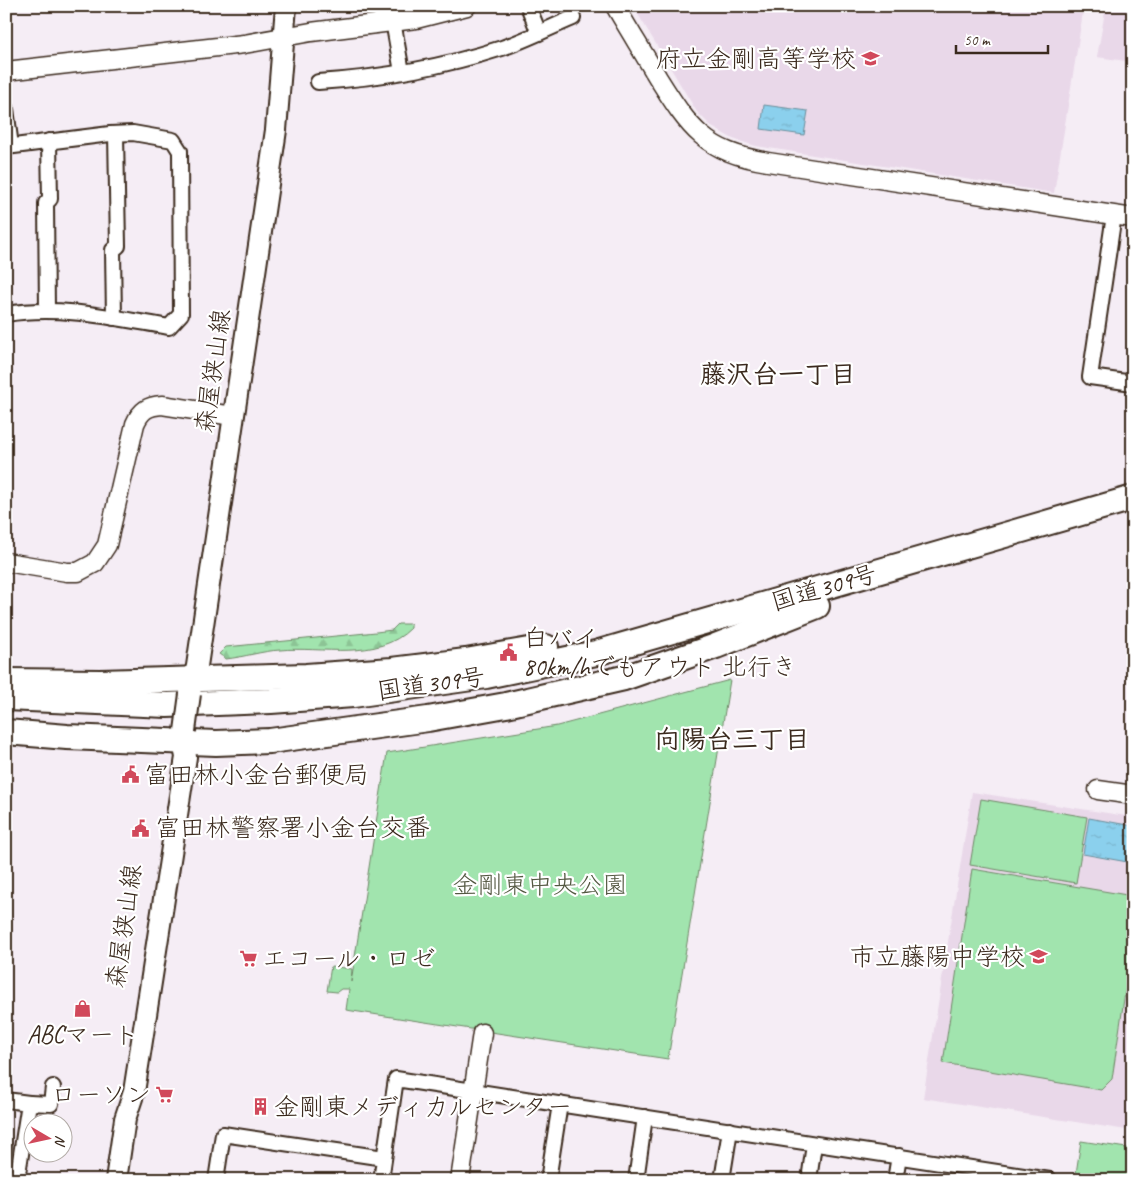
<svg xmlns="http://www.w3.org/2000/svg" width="1139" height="1186" viewBox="0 0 1139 1186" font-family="Caveat,'Klee One',sans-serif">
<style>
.built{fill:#e9d8e9}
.forest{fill:url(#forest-firs);stroke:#6e8766}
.park{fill:#a1e4ae;stroke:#6e8766}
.water{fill:url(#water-ripples);stroke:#6b8e9a}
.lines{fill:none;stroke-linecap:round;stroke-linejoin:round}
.minor-casing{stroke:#3b2a1e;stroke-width:18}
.tertiary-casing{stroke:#3b2a1e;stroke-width:21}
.secondary-casing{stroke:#3b2a1e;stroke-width:24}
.trunk-casing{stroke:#3b2a1e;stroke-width:28}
.minor{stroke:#fff;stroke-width:14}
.tertiary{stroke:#fff;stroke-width:18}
.secondary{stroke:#fff;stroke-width:20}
.trunk{stroke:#fff;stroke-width:24}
.secondary-bridge-casing{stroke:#3b2a1e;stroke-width:24;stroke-linecap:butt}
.secondary-bridge{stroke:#fff;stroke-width:20}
.labels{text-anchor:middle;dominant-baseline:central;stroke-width:4.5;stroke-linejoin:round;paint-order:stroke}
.poi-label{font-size:25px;fill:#3b2a1e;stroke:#fff;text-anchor:start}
.street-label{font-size:25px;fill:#3b2a1e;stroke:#fff}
.park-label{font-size:25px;fill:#545842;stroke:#fff}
.neighbourhood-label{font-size:26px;font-weight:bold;fill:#3b2a1e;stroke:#fff}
</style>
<defs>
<pattern id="forest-firs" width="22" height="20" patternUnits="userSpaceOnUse" patternTransform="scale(1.25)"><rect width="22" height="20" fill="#a1e4ae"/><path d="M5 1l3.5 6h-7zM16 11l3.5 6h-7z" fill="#8cc495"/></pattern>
<pattern id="water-ripples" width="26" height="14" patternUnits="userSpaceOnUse" patternTransform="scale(1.25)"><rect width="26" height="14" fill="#8bd0ed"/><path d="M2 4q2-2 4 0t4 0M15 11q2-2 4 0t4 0" fill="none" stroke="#79b3cb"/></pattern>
</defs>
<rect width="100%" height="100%" fill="#f5edf5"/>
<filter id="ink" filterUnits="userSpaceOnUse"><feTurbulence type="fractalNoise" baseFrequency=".02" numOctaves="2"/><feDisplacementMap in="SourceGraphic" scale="10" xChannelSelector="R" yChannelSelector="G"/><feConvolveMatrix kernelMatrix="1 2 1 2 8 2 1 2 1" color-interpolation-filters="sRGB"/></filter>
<g filter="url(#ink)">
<g class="built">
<polygon points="633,6 1084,6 1054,193 756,146 733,139 712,127 697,112"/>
<polygon points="1106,6 1133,6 1133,62 1097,57"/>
<polygon points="972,792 1133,817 1133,1131 923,1098"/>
</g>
<path class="forest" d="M398,624H411V628C378,662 320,646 280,650C262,651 244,657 226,659L219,654L226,647L376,632L392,630Z"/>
<g class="park">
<polygon points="730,680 668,1059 346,1010 349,989 341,989 337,992 327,991 331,966 352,969 351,982 387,753 557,726"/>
<polygon points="981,799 1087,817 1076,883 970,865"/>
<polygon points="972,869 1133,896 1133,939 1112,1079 1101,1090 943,1063"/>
<polygon points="1081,1141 1133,1149 1133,1180 1075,1180"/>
</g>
<g class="water">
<polygon points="764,105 808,111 804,135 761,129"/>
<polygon points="1089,818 1133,826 1133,863 1083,854"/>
</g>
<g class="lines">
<defs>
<g id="minor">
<polyline points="528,6 539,33"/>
<polyline points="393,21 402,72"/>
<polyline points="381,23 382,6"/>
<path d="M318,82C380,78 443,67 502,48C526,40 549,28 573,18"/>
<polyline points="6,109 11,146"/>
<path d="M6,147L110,134L133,133L173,140L180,151L181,314L169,327C115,318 61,305 6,314"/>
<polyline points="1114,215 1090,377 1133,383"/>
<polyline points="47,310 46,203 50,199 49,141"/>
<polyline points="114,318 113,250 118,246 116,134"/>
<polyline points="6,1100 29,1103 17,1180"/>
<polyline points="29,1103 51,1104 53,1087"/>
<polyline points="216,1180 223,1134 384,1158"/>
<polyline points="381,1180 396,1079 1050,1180"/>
<polyline points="548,1180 560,1104"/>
<polyline points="636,1180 645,1117"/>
<polyline points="722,1180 730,1130"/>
<polyline points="809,1180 814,1144"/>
<polyline points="895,1180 899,1156"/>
</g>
<g id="tertiary">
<path d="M615,6C629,30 644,54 658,78C690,129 705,152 768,162L1133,218"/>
<polyline points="6,71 244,44 311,32 416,19 467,6"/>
<path d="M6,562L67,572H78L95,563L107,545L135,424C141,410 148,406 162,405L233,416"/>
<polyline points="1098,790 1133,795"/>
<polyline points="460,1180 482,1033"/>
</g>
<g id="secondary">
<polyline points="190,692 197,666 276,130 286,6"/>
<polyline points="116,1180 125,1119 134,1092 186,757 183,742 185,731"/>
</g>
<g id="trunk">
<polyline points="6,681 100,682 306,676 392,670 466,661 546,647"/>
<polyline points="6,698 167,705 271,701 353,695 486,676 596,653 1133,498"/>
<polyline points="6,732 67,737 216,743 270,741 428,719 506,705 624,678 716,646 817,606"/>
</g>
</defs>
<use href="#minor" class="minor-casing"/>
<use href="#tertiary" class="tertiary-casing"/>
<use href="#secondary" class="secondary-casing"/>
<use href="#trunk" class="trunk-casing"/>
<use href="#minor" class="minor"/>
<use href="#tertiary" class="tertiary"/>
<use href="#secondary" class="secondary"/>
<use href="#trunk" class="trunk"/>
<defs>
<polyline id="secondary-bridge" points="185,731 190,694"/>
</defs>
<use href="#secondary-bridge" class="secondary-bridge-casing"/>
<use href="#secondary-bridge" class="secondary-bridge"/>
</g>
</g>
<defs>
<symbol id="school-bare" viewBox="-9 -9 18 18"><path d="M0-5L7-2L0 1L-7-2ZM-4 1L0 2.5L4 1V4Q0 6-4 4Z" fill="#d1495b" stroke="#fff" stroke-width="2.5" paint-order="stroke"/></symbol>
<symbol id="civic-bare" viewBox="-9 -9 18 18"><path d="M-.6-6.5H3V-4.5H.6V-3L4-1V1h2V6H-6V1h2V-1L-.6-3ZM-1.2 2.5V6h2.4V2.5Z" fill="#d1495b" stroke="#fff" stroke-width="2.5" paint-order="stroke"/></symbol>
<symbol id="supermarket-bare" viewBox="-9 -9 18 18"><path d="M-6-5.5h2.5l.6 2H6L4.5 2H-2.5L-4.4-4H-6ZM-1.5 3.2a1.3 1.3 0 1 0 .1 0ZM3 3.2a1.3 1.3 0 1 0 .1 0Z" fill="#d1495b" stroke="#fff" stroke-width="2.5" paint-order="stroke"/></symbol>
<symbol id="shop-bare" viewBox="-9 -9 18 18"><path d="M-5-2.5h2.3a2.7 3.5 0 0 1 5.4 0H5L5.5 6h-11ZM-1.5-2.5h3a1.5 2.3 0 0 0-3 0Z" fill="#d1495b" stroke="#fff" stroke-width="2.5" paint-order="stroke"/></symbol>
<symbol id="building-bare" viewBox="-9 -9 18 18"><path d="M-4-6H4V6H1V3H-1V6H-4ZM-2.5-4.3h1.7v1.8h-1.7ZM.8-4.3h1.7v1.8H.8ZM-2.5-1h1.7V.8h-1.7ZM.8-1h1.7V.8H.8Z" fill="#d1495b" stroke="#fff" stroke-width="2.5" paint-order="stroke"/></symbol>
</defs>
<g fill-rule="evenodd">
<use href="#school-bare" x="858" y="46" width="25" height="25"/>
<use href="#civic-bare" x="496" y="640" width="25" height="25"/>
<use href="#civic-bare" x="118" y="762" width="25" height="25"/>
<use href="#civic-bare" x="128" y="816" width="25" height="25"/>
<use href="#school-bare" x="1026" y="944" width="25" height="25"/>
<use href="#supermarket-bare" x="236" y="946" width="25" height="25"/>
<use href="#shop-bare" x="70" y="996" width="25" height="25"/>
<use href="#supermarket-bare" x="152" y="1082" width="25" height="25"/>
<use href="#building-bare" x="248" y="1094" width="25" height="25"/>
</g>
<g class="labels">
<g class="poi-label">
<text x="856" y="59" text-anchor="end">府立金剛高等学校</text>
<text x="523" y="638">白バイ<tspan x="523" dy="29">80km/hでもアウト 北行き</tspan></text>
<text x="144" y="775">富田林小金台郵便局</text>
<text x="155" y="828">富田林警察署小金台交番</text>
<text x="1025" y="957" text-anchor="end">市立藤陽中学校</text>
<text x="262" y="959">エコール・ロゼ</text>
<text x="83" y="1035" text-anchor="middle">ABCマート</text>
<text x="151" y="1095" text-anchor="end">ローソン</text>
<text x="274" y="1107">金剛東メディカルセンター</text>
</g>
<g class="street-label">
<text transform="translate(213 371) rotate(-82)">森屋狭山線</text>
<text transform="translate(824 588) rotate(-16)">国道309号</text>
<text transform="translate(431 684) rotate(-8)">国道309号</text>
<text transform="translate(124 926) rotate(-82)">森屋狭山線</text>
</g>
<g class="park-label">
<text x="540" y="885">金剛東中央公園</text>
</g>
<g class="neighbourhood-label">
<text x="778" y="374">藤沢台一丁目</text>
<text x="732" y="739">向陽台三丁目</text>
</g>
</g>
<rect width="1139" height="1186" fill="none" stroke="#fff" stroke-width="25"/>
<rect x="12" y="12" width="1114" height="1161" fill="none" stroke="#3b2a1e" stroke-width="2" filter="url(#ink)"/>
<g transform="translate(48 1138) rotate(99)"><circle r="24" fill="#ffffff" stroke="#b1aaa5"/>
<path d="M0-4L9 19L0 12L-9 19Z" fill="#d1495b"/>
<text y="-8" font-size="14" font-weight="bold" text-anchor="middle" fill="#3b2a1e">N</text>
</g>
<path d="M956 45v8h92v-8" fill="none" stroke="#3b2a1e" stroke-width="2.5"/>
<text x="964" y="45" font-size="15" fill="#3b2a1e" stroke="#ffffff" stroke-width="4" paint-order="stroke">50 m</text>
</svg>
